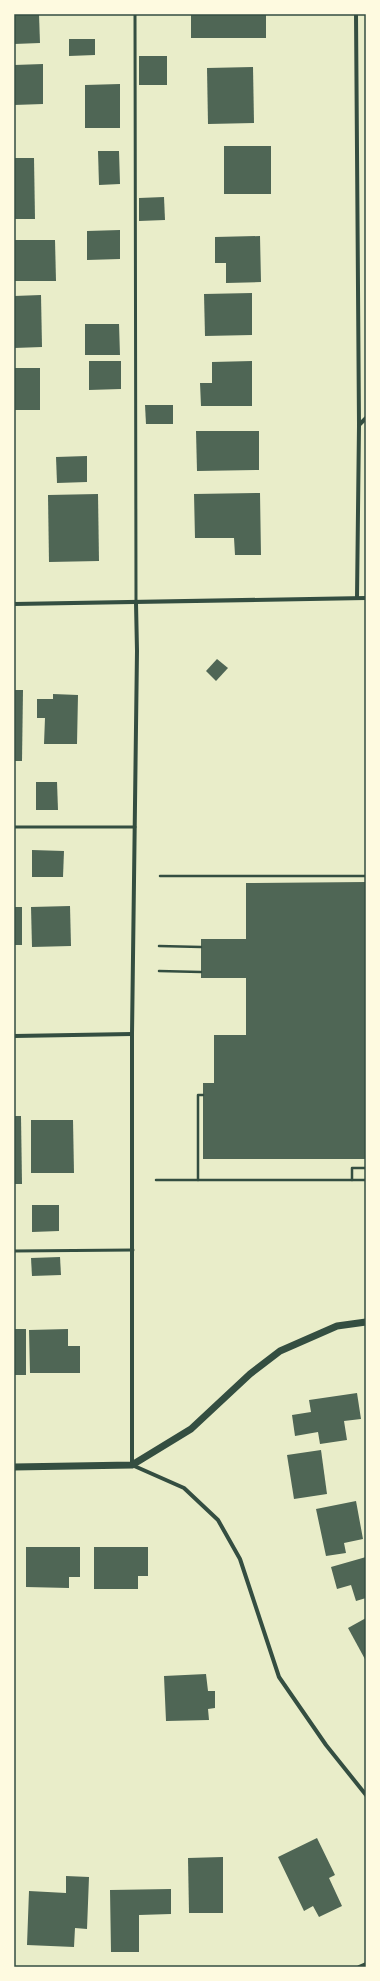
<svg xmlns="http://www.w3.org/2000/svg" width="380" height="1981" viewBox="0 0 380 1981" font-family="Quicksand,sans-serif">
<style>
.building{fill:#4f6655}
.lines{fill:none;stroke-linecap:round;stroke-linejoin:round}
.path{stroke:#344e41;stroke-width:2.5}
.service{stroke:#344e41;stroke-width:3}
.minor{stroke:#344e41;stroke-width:4}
.tertiary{stroke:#344e41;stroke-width:7}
.neatline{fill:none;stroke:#344e41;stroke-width:1.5}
</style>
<rect width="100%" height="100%" fill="#e9edc9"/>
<g class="building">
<polygon points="14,14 39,14 40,43 14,44"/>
<rect x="191" y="14" width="75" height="24"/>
<polygon points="69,39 95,39 95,55 69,56"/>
<rect x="139" y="56" width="28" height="29"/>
<polygon points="43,64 43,104 14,105 14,65"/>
<polygon points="253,67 254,123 208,124 207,68"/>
<polygon points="120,84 120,128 85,128 85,85"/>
<rect x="224" y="146" width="47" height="48"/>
<polygon points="98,151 119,151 120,184 99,185"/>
<polygon points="14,158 34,158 35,219 14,219"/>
<polygon points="164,197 165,220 139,221 139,198"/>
<polygon points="120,230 120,259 87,260 87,231"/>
<polygon points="260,236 261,282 226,283 226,263 215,263 215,237"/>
<polygon points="14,240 55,240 56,281 14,281"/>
<polygon points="252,293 252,335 205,336 204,294"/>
<polygon points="41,295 42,347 14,348 14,296"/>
<polygon points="85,324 119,324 120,355 85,355"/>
<polygon points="89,361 121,361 121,389 89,390"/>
<polygon points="252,361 252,406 201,406 200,383 212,383 212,362"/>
<rect x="14" y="368" width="26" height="42"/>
<polygon points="145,405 173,405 173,424 146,424"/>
<polygon points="196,431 259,431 259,470 197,471"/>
<polygon points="87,456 87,482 57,483 56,457"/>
<polygon points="260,493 261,555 235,555 234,538 195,538 194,494"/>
<polygon points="98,494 99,561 49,562 48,495"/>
<polygon points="217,659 228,668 216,681 206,671"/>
<polygon points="14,690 23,690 22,761 14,761"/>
<polygon points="53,694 78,695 77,744 44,744 45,718 37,718 37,699 53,699"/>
<polygon points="36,782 57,782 58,810 36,810"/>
<polygon points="32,850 64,851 63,877 32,877"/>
<polygon points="366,882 366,1159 203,1159 203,1083 214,1083 214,1035 246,1035 246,978 201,978 201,939 246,939 246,883"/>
<polygon points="70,906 71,946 32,947 31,907"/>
<rect x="14" y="907" width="8" height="38"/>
<polygon points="14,1116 21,1116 22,1184 14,1184"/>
<polygon points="31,1120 73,1120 74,1173 31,1173"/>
<polygon points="32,1205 59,1205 59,1231 32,1232"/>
<polygon points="60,1257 61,1275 32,1276 31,1258"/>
<rect x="14" y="1329" width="12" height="46"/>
<polygon points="68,1329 68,1346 80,1346 80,1373 30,1373 29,1330"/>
<polygon points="357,1393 361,1419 344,1421 347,1440 320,1444 318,1432 295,1436 292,1415 311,1412 309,1400"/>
<polygon points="321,1450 327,1494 294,1499 287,1455"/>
<polygon points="356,1501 363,1539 344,1543 346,1553 326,1556 316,1509"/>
<polygon points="26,1547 80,1547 80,1577 69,1577 69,1588 26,1587"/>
<polygon points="94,1547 148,1547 148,1576 138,1576 138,1589 94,1589"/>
<polygon points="366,1557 366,1598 356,1601 351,1585 337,1589 331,1567"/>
<polygon points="366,1618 366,1661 348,1628"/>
<polygon points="206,1674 208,1691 215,1691 215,1708 208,1709 209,1720 166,1721 164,1676"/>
<polygon points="317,1838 335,1875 329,1878 342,1906 319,1917 313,1906 304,1911 278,1857"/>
<polygon points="223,1857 223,1913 189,1913 188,1858"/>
<polygon points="66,1876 89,1877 87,1929 75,1928 74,1947 27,1945 29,1891 66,1893"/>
<polygon points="171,1889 171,1914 139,1915 139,1952 111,1952 110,1890"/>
</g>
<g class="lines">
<g class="path">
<polyline points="160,876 366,876"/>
<polyline points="159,946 201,947"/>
<polyline points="159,971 201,972"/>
<polyline points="156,1180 366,1180"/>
<polyline points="198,1180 198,1095 203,1095"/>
<polyline points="352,1180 352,1168 366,1168"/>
</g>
<g class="service">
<polyline points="135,14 136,602"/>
<polyline points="14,827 135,827"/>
<polyline points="14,1251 133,1250"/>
</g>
<g class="minor">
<polyline points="356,14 359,425 357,598"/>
<polyline points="359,425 366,418"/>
<polyline points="136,603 137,651 132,1034 132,1465 184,1488 218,1520 240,1559 279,1677 326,1745 366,1795"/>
<polyline points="14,604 366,598"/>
<polyline points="14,1036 132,1034"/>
<polyline points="359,1967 366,1964"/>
</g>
<polyline class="tertiary" points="14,1467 132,1465 191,1429 250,1374 280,1351 337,1326 366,1322"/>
</g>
<rect width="380" height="1981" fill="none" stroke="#fefae0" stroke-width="30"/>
<rect x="15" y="15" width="350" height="1951" class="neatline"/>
</svg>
